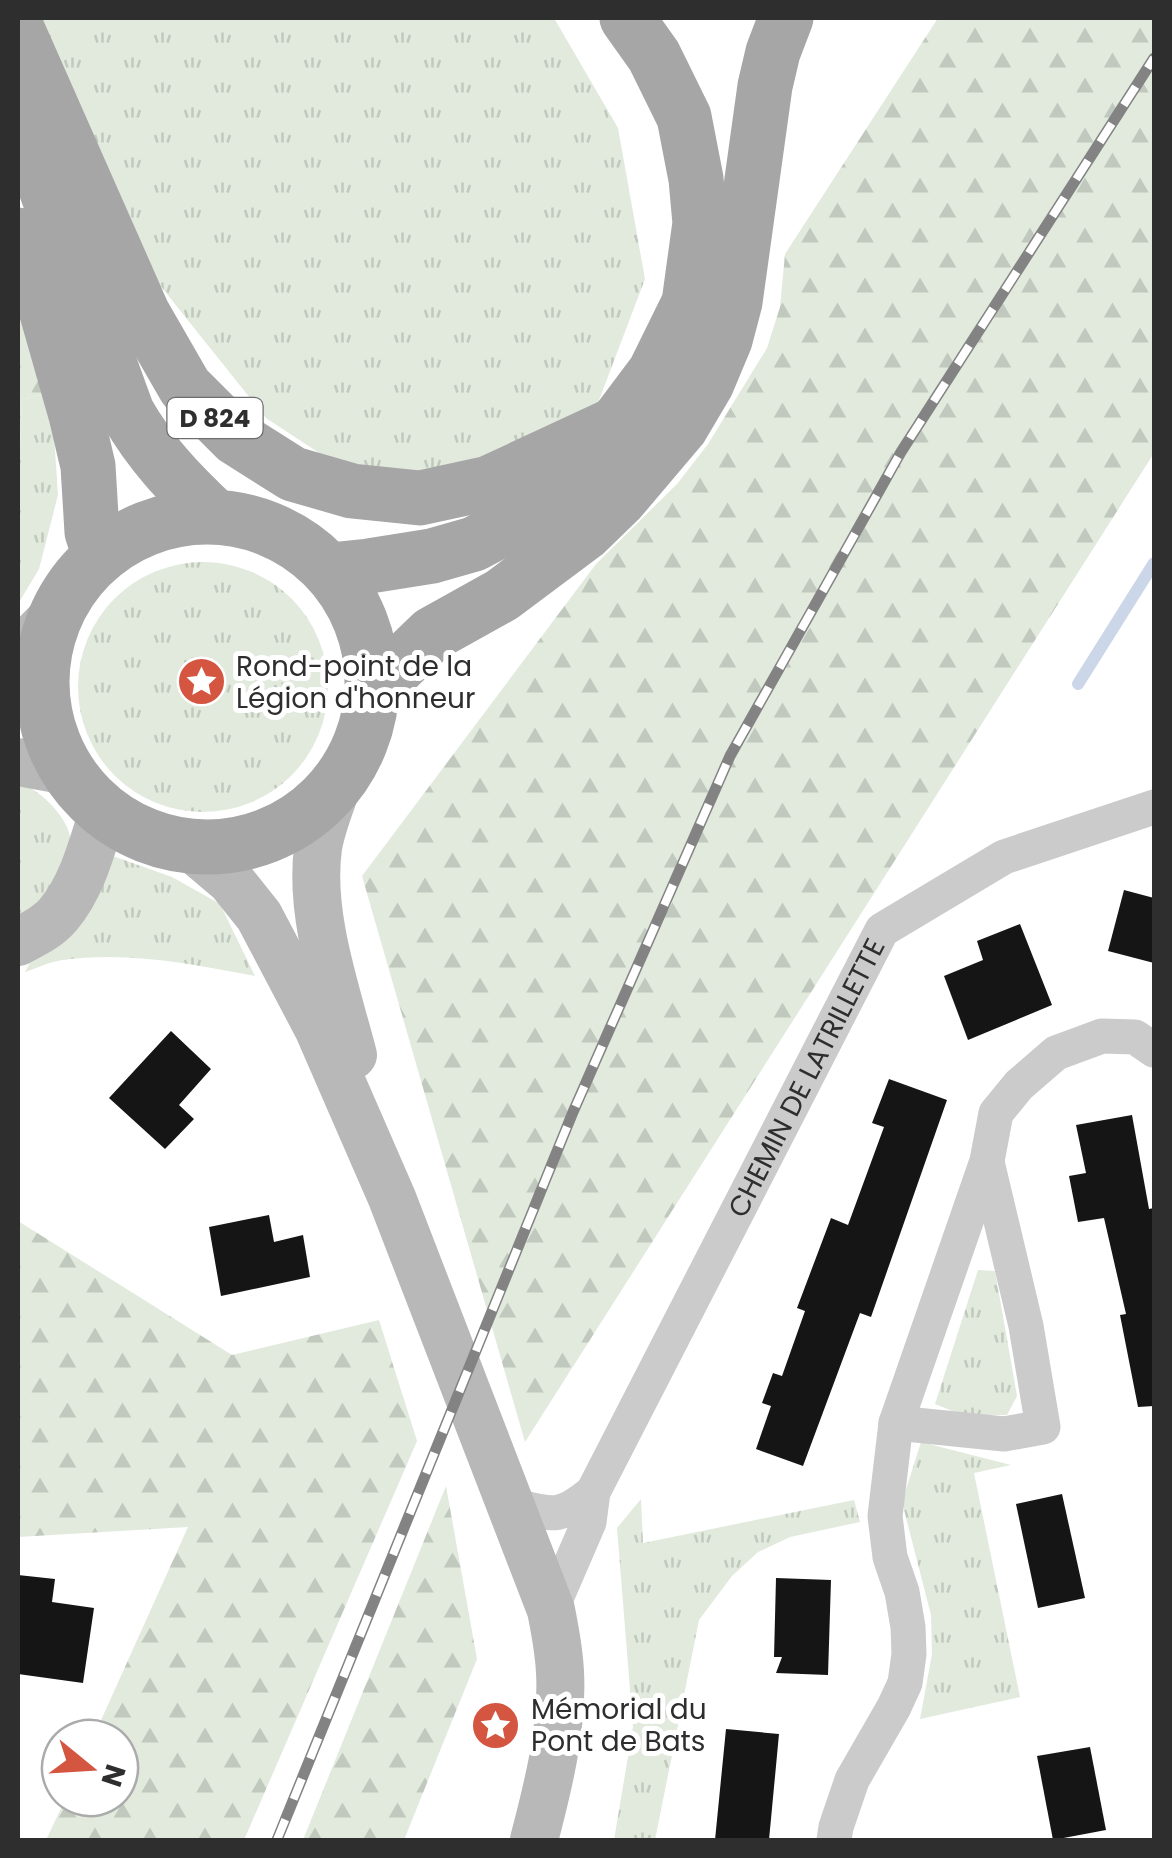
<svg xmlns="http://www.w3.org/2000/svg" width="1172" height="1858" viewBox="0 0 1172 1858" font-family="Poppins,sans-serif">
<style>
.grass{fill:url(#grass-tufts)}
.forest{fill:url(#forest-firs)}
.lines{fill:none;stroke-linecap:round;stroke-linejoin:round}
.stream{stroke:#cbd6e8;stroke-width:12}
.building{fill:#151515}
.street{stroke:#cbcbcb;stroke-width:35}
.secondary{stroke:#b8b8b8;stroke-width:48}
.primary{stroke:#a6a6a6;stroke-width:55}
.rail-casing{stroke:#838383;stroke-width:11}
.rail{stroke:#fff;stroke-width:8;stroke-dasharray:22;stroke-linecap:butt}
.labels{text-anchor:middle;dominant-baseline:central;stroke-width:10;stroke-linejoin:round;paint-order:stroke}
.shield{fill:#fff;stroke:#6d6d6d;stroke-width:2.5}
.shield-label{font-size:25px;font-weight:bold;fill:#2e2e2e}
.poi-label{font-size:28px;fill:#2e2e2e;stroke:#fff;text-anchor:start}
.street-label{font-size:28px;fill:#2e2e2e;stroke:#fff}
</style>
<defs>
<pattern id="grass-tufts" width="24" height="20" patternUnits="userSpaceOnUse" patternTransform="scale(2.5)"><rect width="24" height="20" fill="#e1eadd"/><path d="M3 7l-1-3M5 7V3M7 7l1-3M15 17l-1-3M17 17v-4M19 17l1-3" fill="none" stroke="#c1c9be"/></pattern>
<pattern id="forest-firs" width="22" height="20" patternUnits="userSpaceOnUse" patternTransform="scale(2.5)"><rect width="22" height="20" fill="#e1eadd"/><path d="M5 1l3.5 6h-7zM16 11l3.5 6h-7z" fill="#c1c9be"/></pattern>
</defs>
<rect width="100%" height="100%" fill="#fff"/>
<g class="grass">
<polygon points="24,18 554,18 618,128 645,279 593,416 488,492 345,470 266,418 135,254"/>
<polygon points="51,391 58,495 39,569 18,604 18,494 22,400"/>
<circle cx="203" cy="687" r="125"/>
<path d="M18,782C37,789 56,806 66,825C72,836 72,853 73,865L18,931Z"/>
<path d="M110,855L172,877L220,904L255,976C192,964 127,951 62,960C49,962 37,968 25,972L36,952Z"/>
<polygon points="978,1270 995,1271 1017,1396 1007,1415 962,1415 935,1404"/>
<polygon points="921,1442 1011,1465 974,1473 1020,1697 920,1719 932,1654 931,1615 902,1502"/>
<polygon points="641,1499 643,1543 854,1500 860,1522 790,1537 758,1552 732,1576 699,1620 655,1840 614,1840 633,1727 617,1528"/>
</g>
<g class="forest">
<polygon points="938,18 1154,18 1154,453 525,1442 362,876 596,564 677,484 708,444 767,348 780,307 785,254"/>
<polygon points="18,307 51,391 22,400 18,494"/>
<polygon points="18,1221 232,1355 379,1320 417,1441 244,1840 46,1840 66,1798 120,1798 120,1738 93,1738 188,1527 18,1537"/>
<polygon points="446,1486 477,1659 404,1840 303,1840"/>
</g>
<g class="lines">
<polyline class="stream" points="1078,684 1154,563"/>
</g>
<g class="building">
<polygon points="1124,890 1154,898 1154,963 1108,951"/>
<polygon points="1020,924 1052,1005 968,1040 944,976 983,960 977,941"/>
<polygon points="171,1031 211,1069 179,1105 194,1119 165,1149 109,1098"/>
<polygon points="889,1079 947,1100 871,1317 860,1313 803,1466 756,1449 771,1406 762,1403 773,1373 782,1376 805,1311 797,1308 831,1218 848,1225 884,1127 872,1123"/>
<polygon points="1132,1115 1149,1209 1154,1208 1154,1406 1138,1407 1120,1315 1126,1314 1104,1218 1078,1222 1069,1176 1086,1173 1076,1125"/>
<polygon points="269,1215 274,1242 303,1235 310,1277 221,1296 209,1227"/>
<polygon points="1062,1494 1085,1598 1038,1608 1016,1504"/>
<polygon points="18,1575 55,1579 52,1602 94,1608 83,1683 18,1674"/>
<polygon points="776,1578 831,1580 828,1675 776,1673 782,1657 774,1657"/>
<polygon points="726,1729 779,1734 769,1840 715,1840"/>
<polygon points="1090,1747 1106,1830 1053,1840 1037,1756"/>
</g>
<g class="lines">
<g class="street">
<polyline points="896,1423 1004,1434 1043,1427 1026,1326 987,1162"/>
<path d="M510,1505C552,1514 558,1521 593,1492"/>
<path id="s1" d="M551,1610L589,1522L593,1492L882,930L1004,857L1154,807"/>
<polyline points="834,1840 836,1827 852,1780 894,1707 905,1683 909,1654 908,1627 902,1592 890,1557 885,1516 896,1423 987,1161 996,1113 1019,1085 1056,1053 1102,1036 1135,1037 1154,1050"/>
</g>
<g class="secondary">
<polyline points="18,653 56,614"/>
<polyline points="18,762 67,771"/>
<path d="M336,788C330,807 321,828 318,848C309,915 336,990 353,1055"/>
<path d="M192,848L231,881L259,916L318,1028L392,1198L551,1610C555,1630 559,1651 560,1672C563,1727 548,1787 534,1840"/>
<path d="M18,942C31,935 47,928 58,915C82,887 92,847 103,812"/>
</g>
<g class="primary">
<polyline points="18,31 143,314 185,387 236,438 293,474 352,491 420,498 489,483 616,424"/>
<path d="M21,120L127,412C150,453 180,484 214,516"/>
<polyline points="18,235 47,313 76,415 88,466 92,532 100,556"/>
<circle cx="207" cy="682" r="165"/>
<polyline points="330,570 369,566 432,556 474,544 536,511 616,424 655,372 689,303 700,223 696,179 684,117 654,56 627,18"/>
<polyline points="374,690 432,634 502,595 585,533 620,499 681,427 707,383 725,340 735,302 765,86 773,52 786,18"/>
</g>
<defs>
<polyline id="rail" points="277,1840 573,1112 730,756 901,452 1154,58"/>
</defs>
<use href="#rail" class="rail-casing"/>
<use href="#rail" class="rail"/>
</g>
<defs>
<symbol id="sight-disc" viewBox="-11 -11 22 22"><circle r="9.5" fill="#d45540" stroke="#fff"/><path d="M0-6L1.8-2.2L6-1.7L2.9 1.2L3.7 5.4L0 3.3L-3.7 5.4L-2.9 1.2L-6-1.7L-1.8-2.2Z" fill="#fff"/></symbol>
</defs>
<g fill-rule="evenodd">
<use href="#sight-disc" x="174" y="654" width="55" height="55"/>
<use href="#sight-disc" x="468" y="1698" width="55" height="55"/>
</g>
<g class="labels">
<rect class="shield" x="167.5" y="398" width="95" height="40" rx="8"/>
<g class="shield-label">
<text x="215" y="418">D 824</text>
</g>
<g class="poi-label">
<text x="236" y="666">Rond-point de la<tspan x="236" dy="32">Légion d'honneur</tspan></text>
<text x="531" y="1709">Mémorial du<tspan x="531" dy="32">Pont de Bats</tspan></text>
</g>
<g class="street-label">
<text stroke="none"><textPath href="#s1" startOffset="592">CHEMIN DE LATRILLETTE</textPath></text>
</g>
</g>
<rect width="1172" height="1858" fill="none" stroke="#2e2e2e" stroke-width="40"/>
<g transform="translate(90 1768) rotate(108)"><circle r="48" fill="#ffffff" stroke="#ababab" stroke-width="2.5"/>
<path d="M0-8L18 38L0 25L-18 38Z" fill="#d45540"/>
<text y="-15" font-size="28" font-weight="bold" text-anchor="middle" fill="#2e2e2e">N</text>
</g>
</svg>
